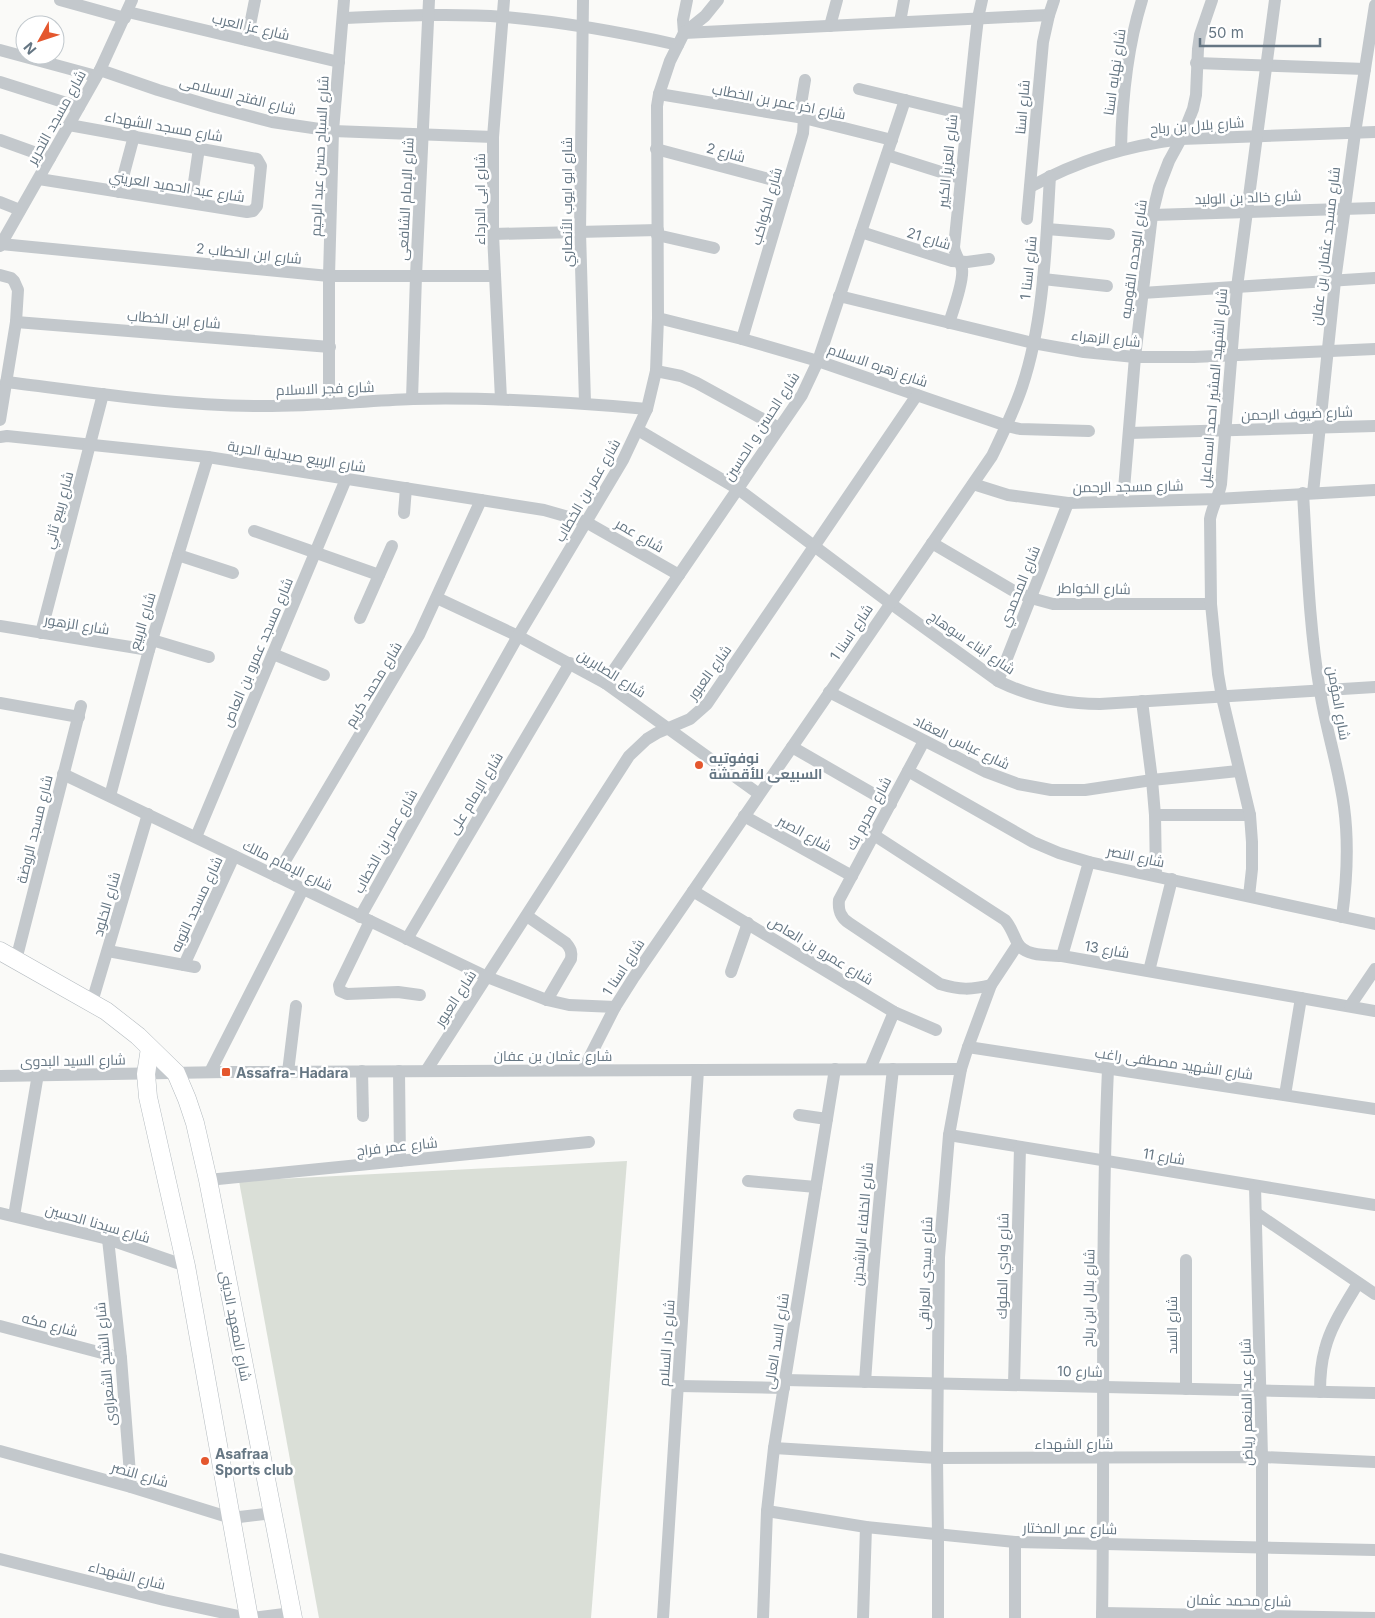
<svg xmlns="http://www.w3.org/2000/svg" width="1375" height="1618" viewBox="0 0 1375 1618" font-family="Inter,Cairo,sans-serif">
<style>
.garden{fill:#dadfd7}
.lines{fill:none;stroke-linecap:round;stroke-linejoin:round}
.secondary-casing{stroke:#b3babf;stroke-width:19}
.street{stroke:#c3c8cc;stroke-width:12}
.secondary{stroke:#fff;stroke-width:18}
.poi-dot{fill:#e4572e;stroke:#fff;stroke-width:2}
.labels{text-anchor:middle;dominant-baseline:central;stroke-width:5;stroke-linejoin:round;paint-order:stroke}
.street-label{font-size:14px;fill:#657683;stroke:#fff}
.poi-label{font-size:14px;font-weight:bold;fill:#657683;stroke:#fff;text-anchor:start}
</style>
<rect width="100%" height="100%" fill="#fafaf8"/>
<polygon class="garden" points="627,1161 591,1618 319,1618 239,1181"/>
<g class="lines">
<defs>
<g id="secondary">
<polyline points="0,951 106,1011 138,1036 176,1073 187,1099 195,1123 208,1180 293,1618"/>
<polyline points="150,1048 146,1074 148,1097 186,1266 249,1618"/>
</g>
</defs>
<use href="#secondary" class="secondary-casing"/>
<g class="street">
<polyline points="60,0 125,18"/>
<polyline points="583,0 580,232 585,403"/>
<polyline points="128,12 339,62"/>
<path d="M343,18C396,16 450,13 504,17C563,22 620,32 678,45"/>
<polyline points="900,22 904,0"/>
<polyline points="830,26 837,0"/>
<polyline points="684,33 1049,15"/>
<polyline points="684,33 683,20 687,0"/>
<polyline points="247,40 255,0"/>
<polyline points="0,50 96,76"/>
<polyline points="1196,63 1365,69"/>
<polyline points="100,70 158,90 215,107 272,122 333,131 493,137"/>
<polyline points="0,82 79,107"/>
<polyline points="859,89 967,115"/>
<polyline points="659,94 804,118 892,140"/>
<polyline points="0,140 50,158"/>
<polyline points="656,149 788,184"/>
<path d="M1121,149C1122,99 1127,48 1142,0"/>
<polyline points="887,155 960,178"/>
<polyline points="39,179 247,212 253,211 257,206 261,166 257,159 69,125"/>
<path d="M1030,187C1079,160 1126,146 1181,139L1375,132"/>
<polyline points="119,192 134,136"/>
<polyline points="0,202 20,210"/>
<polyline points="191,203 199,148"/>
<polyline points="1152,215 1375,208"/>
<polyline points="1027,219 1043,42 1049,15 1054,0"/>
<polyline points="1047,229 1109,234"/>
<polyline points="861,232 952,261 967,262 989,259"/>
<polyline points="493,234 658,230"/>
<polyline points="657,235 714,248"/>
<polyline points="1,244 329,276 495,276"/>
<polyline points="0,246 100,70 132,0"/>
<polyline points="0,275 11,278 14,281 18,290 16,322 0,420"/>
<polyline points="1043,279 1107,286"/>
<polyline points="1142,293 1375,278"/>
<polyline points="839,296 1033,343 1084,352 1135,357 1194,357 1375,349"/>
<polyline points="658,318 742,339 818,361 1007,426 1020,429 1089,431"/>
<polyline points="16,322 330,347"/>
<path d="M949,323C953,311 964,281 962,269C961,261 955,256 954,247L975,44L978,18L982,0"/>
<polyline points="742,339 803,133 804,118 801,104 805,80"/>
<polyline points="656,371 681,376 697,383 779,428"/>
<path d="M6,382C88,392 171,405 254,406C307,407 360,401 413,399C491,397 569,402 647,409"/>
<polyline points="412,399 416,276 429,0"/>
<polyline points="501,399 493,234 493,137 504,0"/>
<polyline points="329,404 329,276 333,131 344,0"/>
<path d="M638,430L738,489L890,603L998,681C1031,697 1063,704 1100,704L1375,687"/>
<polyline points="1129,433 1375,426"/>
<polyline points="0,437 7,436 208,457 544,510 586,522 679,575"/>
<polyline points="973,484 1008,495 1068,503 1217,499 1375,490"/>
<path d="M1303,493C1307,559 1309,626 1320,691C1326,730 1339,768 1344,807C1349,844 1347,880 1342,917"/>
<polyline points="1313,493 1335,281 1355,133 1375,5"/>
<polyline points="1123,501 1135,357 1152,215 1159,187 1169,161 1181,139 1193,109 1196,95 1198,49 1200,35 1212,0"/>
<polyline points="404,513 406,488"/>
<polyline points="254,531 379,575"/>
<polyline points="932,543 1012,590 1031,598 1053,604 1211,604"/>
<polyline points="178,555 233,573"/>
<polyline points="437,598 518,636 605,683 759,794"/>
<polyline points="360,618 392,546"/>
<polyline points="0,626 149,650"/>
<polyline points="41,633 103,394"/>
<polyline points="152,640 209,657"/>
<polyline points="273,654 324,675"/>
<polyline points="998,681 1068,503"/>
<polyline points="605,683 802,395 818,361 905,100"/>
<polyline points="829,692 986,772 1018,784 1051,790 1085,790 1152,780 1238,771"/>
<polyline points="1142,701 1152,780 1155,815 1156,876"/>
<polyline points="0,703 79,717"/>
<path d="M924,741L839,900C838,910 840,917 849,923L940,984C960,990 971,990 991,985"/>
<polyline points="792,747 891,804"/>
<polyline points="908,771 1033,842 1059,853 1089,862 1375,924"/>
<polyline points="63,774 487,977 547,1000 569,1005 615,1007"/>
<polyline points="110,796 149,650 208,457"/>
<polyline points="1155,815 1250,815"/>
<polyline points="744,816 852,876"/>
<path d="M874,835L1005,920C1011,927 1013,934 1017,942C1024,957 1049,955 1062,956L1375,1011"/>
<polyline points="196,837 346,479"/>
<polyline points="276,876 419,635 481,500"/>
<polyline points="693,891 894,1012 936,1030"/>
<path d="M1249,896L1252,869V842L1250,815L1222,697L1218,674L1211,604L1210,519C1212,507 1219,496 1221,484L1237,287L1275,0"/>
<path d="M527,916L566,943C571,949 572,952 571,959L547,1000"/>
<polyline points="360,917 518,636 623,460 647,409 656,371 658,318 657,106 659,94 670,61 684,33 705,16 718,0"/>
<polyline points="370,921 339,985 340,991 347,994 398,992 420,995"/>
<polyline points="407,939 570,663"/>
<polyline points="108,951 195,967"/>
<polyline points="1062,956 1089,862"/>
<polyline points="16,960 81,706"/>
<polyline points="184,965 234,856"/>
<polyline points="1149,971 1172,879"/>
<polyline points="731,972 748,923"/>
<polyline points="92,1002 148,814"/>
<polyline points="1350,1006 1375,969"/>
<polyline points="968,1047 1375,1109"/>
<polyline points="870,1069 894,1012"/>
<path d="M583,1070L615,1007L634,977L992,456C1003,433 1014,411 1022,387C1044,322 1046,244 1050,176"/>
<polyline points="362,1071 363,1116"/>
<polyline points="399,1071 400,1161"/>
<polyline points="426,1071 629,756 647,739 657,733 690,719 707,704 917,395"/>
<polyline points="210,1072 303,889"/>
<polyline points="288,1072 296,1006"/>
<polyline points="0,1076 226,1072 961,1069"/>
<polyline points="1285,1095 1301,998"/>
<polyline points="799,1115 827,1119"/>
<polyline points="949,1135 1375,1205"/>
<polyline points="208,1180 589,1142"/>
<polyline points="748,1181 816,1187"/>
<polyline points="1255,1186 1262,1457 1262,1618"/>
<polyline points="0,1213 108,1239 186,1266"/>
<polyline points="1256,1213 1375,1294"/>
<polyline points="14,1216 38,1074"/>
<polyline points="108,1239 121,1358 131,1487"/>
<polyline points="1186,1260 1186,1389"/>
<polyline points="0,1326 121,1358"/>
<polyline points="785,1380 1375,1393"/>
<path d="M865,1382C872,1277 881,1173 893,1069"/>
<polyline points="1014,1385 1020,1147"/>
<polyline points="678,1386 784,1388"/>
<path d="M1320,1392C1320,1378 1321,1363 1325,1349C1331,1325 1346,1304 1358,1283"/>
<polyline points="774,1448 937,1458 1262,1457 1375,1462"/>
<polyline points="0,1451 131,1487 231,1518 273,1513"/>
<polyline points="767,1511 866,1527 1015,1542 1375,1550"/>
<polyline points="0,1559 164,1600 248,1618"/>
<polyline points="1102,1613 1375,1618"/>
<polyline points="252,1618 292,1613"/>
<polyline points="663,1618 698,1070"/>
<polyline points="763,1618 767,1511 774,1448 835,1069"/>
<polyline points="863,1618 866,1527"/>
<polyline points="938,1618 938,1535 937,1458 939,1257 949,1135 961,1069 968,1047 991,985 1018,944"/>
<polyline points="1015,1618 1015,1542"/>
<path d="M1102,1618C1105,1435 1100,1252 1108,1069"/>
</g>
<use href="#secondary" class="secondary"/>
</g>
<g class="poi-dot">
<circle cx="699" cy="765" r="5"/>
<rect x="221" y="1067" width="10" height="10" rx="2.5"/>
<circle cx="205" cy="1461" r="5"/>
</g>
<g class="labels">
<g class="street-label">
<text transform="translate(251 26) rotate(13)">شارع عز العرب</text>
<text transform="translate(1114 72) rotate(-82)">شارع نهايه اسنا</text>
<text transform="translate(238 95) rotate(14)">شارع الفتح الاسلامى</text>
<text transform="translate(779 101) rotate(11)">شارع اخر عمر بن الخطاب</text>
<text transform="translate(1022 107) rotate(-85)">شارع اسنا</text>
<text transform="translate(56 117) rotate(-61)">شارع مسجد التحرير</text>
<text transform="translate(1197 125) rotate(-4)">شارع بلال بن رباح</text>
<text transform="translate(164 126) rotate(10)">شارع مسجد الشهداء</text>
<text transform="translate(726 152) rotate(15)">شارع 2</text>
<text transform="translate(319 156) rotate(-87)">شارع السباح حسن عبد الرحيم</text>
<text transform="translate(947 161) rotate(-84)">شارع العزيز الكبير</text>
<text transform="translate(177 186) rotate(9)">شارع عبد الحميد العريني</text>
<text transform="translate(1248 197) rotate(-2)">شارع خالد بن الوليد</text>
<text transform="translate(405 199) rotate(-87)">شارع الإمام الشافعى</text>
<text transform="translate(479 199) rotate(-90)">شارع ابى الدرداء</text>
<text transform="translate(566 202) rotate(-90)">شارع ابو ايوب الأنصاري</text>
<text transform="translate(766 206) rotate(-74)">شارع الكواكب</text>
<text transform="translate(929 238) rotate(17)">شارع 21</text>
<text transform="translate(1325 246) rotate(-83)">شارع مسجد عثمان بن عفان</text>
<text transform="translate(249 253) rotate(6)">شارع ابن الخطاب 2</text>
<text transform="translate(1133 259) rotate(-82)">شارع الوحده القوميه</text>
<text transform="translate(1028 268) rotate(-84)">شارع اسنا 1</text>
<text transform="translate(174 319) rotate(5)">شارع ابن الخطاب</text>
<text transform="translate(1106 338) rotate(6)">شارع الزهراء</text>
<text transform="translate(878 365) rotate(19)">شارع زهره الاسلام</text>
<text transform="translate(325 388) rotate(-2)">شارع فجر الاسلام</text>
<text transform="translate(1213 388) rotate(-85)">شارع الشهيد المشير احمد اسماعيل</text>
<text transform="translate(1297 413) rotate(-2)">شارع ضيوف الرحمن</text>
<text transform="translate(761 426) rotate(-57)">شارع الحسن و الحسين</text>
<text transform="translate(297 456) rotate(9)">شارع الربيع صيدلية الحرية</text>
<text transform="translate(1128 486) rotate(-1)">شارع مسجد الرحمن</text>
<text transform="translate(587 490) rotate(-60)">شارع عمر بن الخطاب</text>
<text transform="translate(58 510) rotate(-75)">شارع ربيع ثاني</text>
<text transform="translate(640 535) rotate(30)">شارع عمر</text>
<text transform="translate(1019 586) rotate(-68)">شارع المحمدي</text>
<text transform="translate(1094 588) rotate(1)">شارع الخواطر</text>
<text transform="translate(142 621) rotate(-73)">شارع الربيع</text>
<text transform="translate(77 624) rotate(9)">شارع الزهور</text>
<text transform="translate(851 632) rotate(-56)">شارع اسنا 1</text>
<text transform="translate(972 642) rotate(34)">شارع أبناء سوهاج</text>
<text transform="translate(257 652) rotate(-67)">شارع مسجد عمرو بن العاص</text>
<text transform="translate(709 672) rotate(-54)">شارع العبور</text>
<text transform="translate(612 673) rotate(32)">شارع الصابرين</text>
<text transform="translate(373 684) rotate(-59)">شارع محمد كريم</text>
<text transform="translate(1339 703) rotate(80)">شارع المؤمن</text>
<text transform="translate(962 742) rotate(26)">شارع عباس العقاد</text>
<text transform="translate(475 793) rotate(-59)">شارع الإمام على</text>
<text transform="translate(868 813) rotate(-62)">شارع محرم بك</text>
<text transform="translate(34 829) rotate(-76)">شارع مسجد الروضة</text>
<text transform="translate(805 833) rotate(29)">شارع الصبر</text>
<text transform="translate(385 841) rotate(-61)">شارع عمر بن الخطاب</text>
<text transform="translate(1136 856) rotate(12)">شارع النصر</text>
<text transform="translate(288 865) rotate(26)">شارع الإمام مالك</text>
<text transform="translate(106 904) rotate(-74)">شارع الخلود</text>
<text transform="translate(196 904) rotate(-65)">شارع مسجد التوبه</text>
<text transform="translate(1107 949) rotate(10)">شارع 13</text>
<text transform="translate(821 950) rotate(31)">شارع عمرو بن العاص</text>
<text transform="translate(623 967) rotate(-57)">شارع اسنا 1</text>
<text transform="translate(455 998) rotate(-57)">شارع العبور</text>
<text x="553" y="1055">شارع عثمان بن عفان</text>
<text transform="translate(73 1060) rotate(-1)">شارع السيد البدوى</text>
<text transform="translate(1174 1063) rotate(8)">شارع الشهيد مصطفى راغب</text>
<text transform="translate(397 1146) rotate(-6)">شارع عمر فراج</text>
<text transform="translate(1164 1156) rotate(9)">شارع 11</text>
<text transform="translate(98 1223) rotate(16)">شارع سيدنا الحسين</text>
<text transform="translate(862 1224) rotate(-85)">شارع الخلفاء الراشدين</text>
<text transform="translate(1002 1266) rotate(-89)">شارع وادي الملوك</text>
<text transform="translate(925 1273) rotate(-88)">شارع سيدى العراقى</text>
<text transform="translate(1088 1298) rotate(-89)">شارع بلال ابن رباح</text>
<text transform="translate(50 1324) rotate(15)">شارع مكه</text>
<text transform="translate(1171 1325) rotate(-90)">شارع السد</text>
<text transform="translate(236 1326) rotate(79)">شارع المعهد الدينى</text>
<text transform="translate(776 1341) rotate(-81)">شارع السد العالى</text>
<text transform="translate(666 1343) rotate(-86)">شارع دار السلام</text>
<text transform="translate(105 1364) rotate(-95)">شارع الشيخ الشعراوى</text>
<text transform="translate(1080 1371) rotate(1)">شارع 10</text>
<text transform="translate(1246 1402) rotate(-91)">شارع عبد المنعم رياض</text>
<text x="1074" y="1443">شارع الشهداء</text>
<text transform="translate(140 1474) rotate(16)">شارع النصر</text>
<text transform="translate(1070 1528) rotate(1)">شارع عمر المختار</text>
<text transform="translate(127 1575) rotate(14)">شارع الشهداء</text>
<text transform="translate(1239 1600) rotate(1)">شارع محمد عثمان</text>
</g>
<g class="poi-label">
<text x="709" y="757">نوفوتيه<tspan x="709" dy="16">السبيعى للأقمشة</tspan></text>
<text x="236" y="1072">Assafra- Hadara</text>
<text x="215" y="1453">Asafraa<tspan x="215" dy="16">Sports club</tspan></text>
</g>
</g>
<g transform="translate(40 40) rotate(230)"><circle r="24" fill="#ffffff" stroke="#c1c8cd"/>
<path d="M0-4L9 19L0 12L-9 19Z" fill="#e4572e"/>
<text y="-8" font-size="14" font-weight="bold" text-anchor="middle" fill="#657683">N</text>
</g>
<path d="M1200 38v8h120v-8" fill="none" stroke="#657683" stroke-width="2.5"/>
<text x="1208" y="38" font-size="15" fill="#657683" stroke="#ffffff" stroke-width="4" paint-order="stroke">50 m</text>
</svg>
